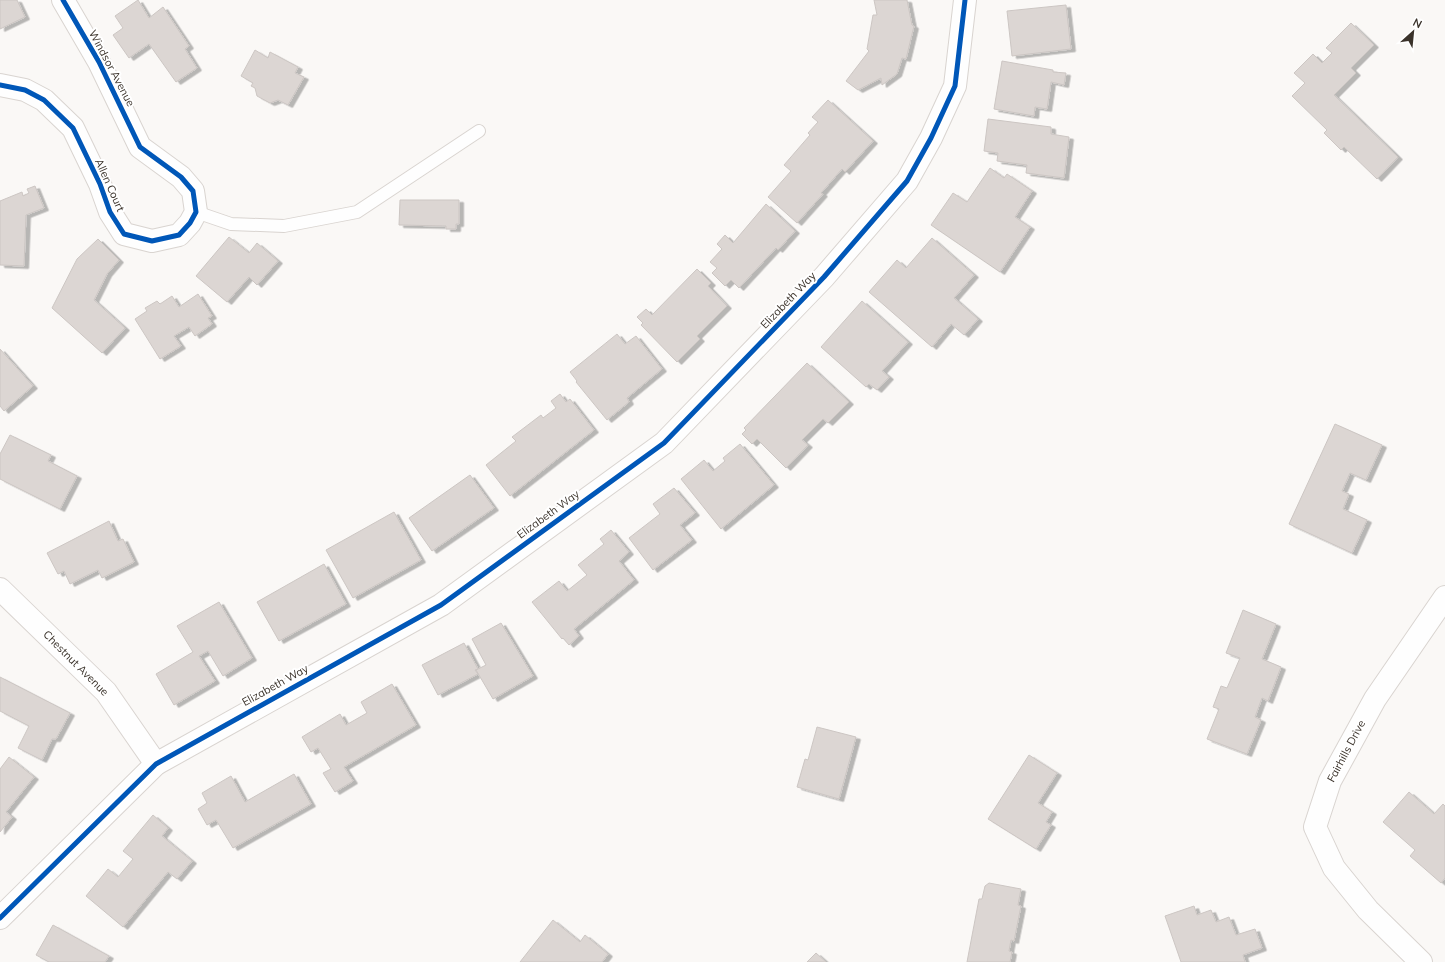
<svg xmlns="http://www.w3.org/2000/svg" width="1445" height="962" viewBox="0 0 1445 962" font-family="Mulish,sans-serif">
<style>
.building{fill:#dcd6d3;stroke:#ccc6c3;filter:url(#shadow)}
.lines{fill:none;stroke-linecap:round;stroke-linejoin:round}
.service-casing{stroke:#d9d4d0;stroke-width:14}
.minor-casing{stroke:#d9d4d0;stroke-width:24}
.tertiary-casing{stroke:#d9d4d0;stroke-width:24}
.service{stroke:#fefefe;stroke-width:12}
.minor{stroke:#fefefe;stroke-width:22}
.tertiary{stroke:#fefefe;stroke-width:22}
.cycleway-casing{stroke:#fff;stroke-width:8}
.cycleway{stroke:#0057b8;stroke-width:5}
.labels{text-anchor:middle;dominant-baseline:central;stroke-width:4;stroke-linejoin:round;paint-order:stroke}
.street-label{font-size:11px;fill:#3a322a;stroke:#fff}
</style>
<defs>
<filter id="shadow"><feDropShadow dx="4.5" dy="2.5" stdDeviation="0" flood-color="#0004"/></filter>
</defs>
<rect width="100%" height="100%" fill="#faf8f6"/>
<g class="building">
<polygon points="0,0 17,0 25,17 0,29"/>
<polygon points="138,0 149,18 163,7 189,46 185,49 197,68 176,82 149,44 129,58 113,35 123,28 115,16"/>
<polygon points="874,0 907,0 912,25 914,26 906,59 902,58 897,74 882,85 881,78 858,90 846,81 869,51 867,49 873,15 877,15"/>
<polygon points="1066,5 1071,49 1012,56 1007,11"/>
<polygon points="1351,23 1374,45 1351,68 1356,73 1334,95 1398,157 1377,179 1344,147 1341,150 1324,133 1327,130 1292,96 1305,83 1294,73 1313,54 1322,63 1332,53 1326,48"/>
<polygon points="255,50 268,58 270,52 298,67 295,73 304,77 288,105 278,100 270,103 257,96 255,88 251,86 253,83 241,76"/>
<polygon points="1002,61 1053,70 1053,72 1066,73 1064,85 1051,82 1047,109 1035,107 1034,116 994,109"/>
<polygon points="828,100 873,141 845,172 842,169 821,193 823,194 797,223 768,197 791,171 784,165 810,135 808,133 818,122 812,117"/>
<polygon points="988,119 1051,127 1051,134 1069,137 1064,178 1026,173 1027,165 997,161 998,153 984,151"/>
<polygon points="990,168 1004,178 1007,174 1032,191 1015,217 1030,227 1000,272 931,225 953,193 967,202"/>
<polygon points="35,186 44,208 26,215 24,266 0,265 0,201 22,192 23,196 29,193 27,189"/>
<polygon points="400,200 459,200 459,224 456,224 456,229 446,229 446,226 399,225"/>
<polygon points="766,204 795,231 778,250 776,248 739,288 731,280 725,286 712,273 717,268 710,262 722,249 717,244 725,235 733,243"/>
<polygon points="229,237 249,253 257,243 278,261 257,285 249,277 227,302 196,276"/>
<polygon points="932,238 974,275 954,298 978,319 964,335 951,324 932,347 869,292 897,260 906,268"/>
<polygon points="98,239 119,260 107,274 94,300 125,328 102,353 52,308 77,259"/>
<polygon points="697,269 711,283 708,286 727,306 697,336 700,339 677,362 641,325 643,323 637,317 646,309 652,315"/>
<polygon points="198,294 212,316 208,318 212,324 195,336 189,327 174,336 181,346 160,359 135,319 147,311 145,308 157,301 160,304 172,296 179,307"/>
<polygon points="862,301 908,342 882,371 889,377 877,390 869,384 866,387 821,347"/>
<polygon points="617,334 625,344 636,336 662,369 627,398 629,402 607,420 576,382 577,381 570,372"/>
<polygon points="0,349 33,386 4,411 0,406"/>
<polygon points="807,363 849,402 828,423 823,419 802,440 808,445 786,468 757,439 752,444 742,434 746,430 744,428"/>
<polygon points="560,394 566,402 570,399 594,430 510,496 486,465 516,441 512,437 541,415 543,418 556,408 551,401"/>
<polygon points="1335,424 1382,445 1366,480 1350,473 1342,491 1349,494 1343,509 1367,520 1352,553 1289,524"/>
<polygon points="10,435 51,455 48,461 77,476 60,509 0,479 0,454"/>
<polygon points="740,444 774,485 721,529 681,479 704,460 713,471 725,461 723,458"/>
<polygon points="470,475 494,508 432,551 409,518"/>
<polygon points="674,488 695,513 680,525 692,540 653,570 629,538 660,514 653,504"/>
<polygon points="394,512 421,560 353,598 326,550"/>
<polygon points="109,521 118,541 123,539 134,562 102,578 98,570 70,584 64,571 58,574 47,553"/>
<polygon points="611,530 629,552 619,561 634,580 574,629 579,636 569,645 563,638 562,639 532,602 559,581 567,591 587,575 578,565 604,544 600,539"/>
<polygon points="324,564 346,604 279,641 257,602"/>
<polygon points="219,602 252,658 223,676 208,651 199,656 215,681 174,705 156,674 193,652 177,626"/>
<polygon points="1243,610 1276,624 1262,659 1281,667 1268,701 1262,698 1255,717 1261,720 1247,754 1207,739 1219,709 1213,707 1221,686 1227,688 1240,658 1226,653"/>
<polygon points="501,623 533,676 493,699 476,670 486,665 472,639"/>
<polygon points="464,643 478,669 475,670 478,674 438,695 422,665"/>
<polygon points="0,677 70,713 56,739 52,739 42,760 18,748 29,726 0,711"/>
<polygon points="392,684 416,725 344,767 353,781 335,792 323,773 331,769 318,748 311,752 302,737 340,714 346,725 367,713 361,702"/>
<polygon points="817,727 856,737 839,799 797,787 805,759 808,760"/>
<polygon points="1029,755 1057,773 1038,803 1052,812 1046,822 1051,825 1036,849 988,819"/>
<polygon points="9,757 34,777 6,812 12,817 0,832 0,769"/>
<polygon points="294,774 311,804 233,848 216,820 207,825 198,809 207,803 202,793 231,776 245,802"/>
<polygon points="1409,792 1434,814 1443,804 1445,806 1445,878 1441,883 1410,856 1415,850 1383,822"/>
<polygon points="153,815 168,828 162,836 192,861 177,879 168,872 123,927 86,896 108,869 118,877 133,859 123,851"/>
<polygon points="989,883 1021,889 1018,905 1021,906 1014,941 1011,940 1009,951 1012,952 1010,962 967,962 979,899 982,899 985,886"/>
<polygon points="1194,906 1197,915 1211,910 1216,922 1229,917 1236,935 1255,929 1262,948 1243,955 1245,962 1181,962 1165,916"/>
<polygon points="553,920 580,942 585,935 608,954 602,962 520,962"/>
<polygon points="53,925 109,956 105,962 49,962 36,955"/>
<polygon points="816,953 826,962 807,962"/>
</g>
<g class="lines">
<defs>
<polyline id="service" points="196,212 231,224 284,226 357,212 479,131"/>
<g id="minor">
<polyline points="0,85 25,90 44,100 73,128 100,184 110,212 124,234 152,241 179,235 190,223 196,212 193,191 181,177 140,147 99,62 63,0"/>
<polyline points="0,589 106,692 156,764"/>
<polyline points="1421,962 1368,910 1334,868 1315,827 1330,781 1375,699 1445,597"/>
</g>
<polyline id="tertiary" points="0,918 156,764 441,605 664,443 824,277 907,181 931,138 955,86 965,0"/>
</defs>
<use href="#service" class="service-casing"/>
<use href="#minor" class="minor-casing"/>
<use href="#tertiary" class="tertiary-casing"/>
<use href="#service" class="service"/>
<use href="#minor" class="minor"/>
<use href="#tertiary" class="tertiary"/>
<defs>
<g id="cycleway">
<polyline points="0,85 25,90 44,100 73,128 100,184 110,212 124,234 152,241 179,235 190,223 196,212 193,191 181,177 140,147 99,62 63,0"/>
<polyline points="0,918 156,764 441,605 664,443 824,277 907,181 931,138 955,86 965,0"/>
</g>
</defs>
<use href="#cycleway" class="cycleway-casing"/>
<use href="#cycleway" class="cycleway"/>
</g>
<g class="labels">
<g class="street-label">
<text transform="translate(112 68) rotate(62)">Windsor Avenue</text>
<text transform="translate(110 185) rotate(66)">Allen Court</text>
<text transform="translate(788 300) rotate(-46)">Elizabeth Way</text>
<text transform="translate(548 514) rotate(-36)">Elizabeth Way</text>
<text transform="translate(76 663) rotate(45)">Chestnut Avenue</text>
<text transform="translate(275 685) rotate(-29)">Elizabeth Way</text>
<text transform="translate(1346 751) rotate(-62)">Fairhills Drive</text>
</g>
</g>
<g transform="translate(1413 32) rotate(27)" stroke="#ffffff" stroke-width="3" paint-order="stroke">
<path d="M0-3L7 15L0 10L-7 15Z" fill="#3a322a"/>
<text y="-6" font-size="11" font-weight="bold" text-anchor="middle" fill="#3a322a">N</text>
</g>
</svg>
